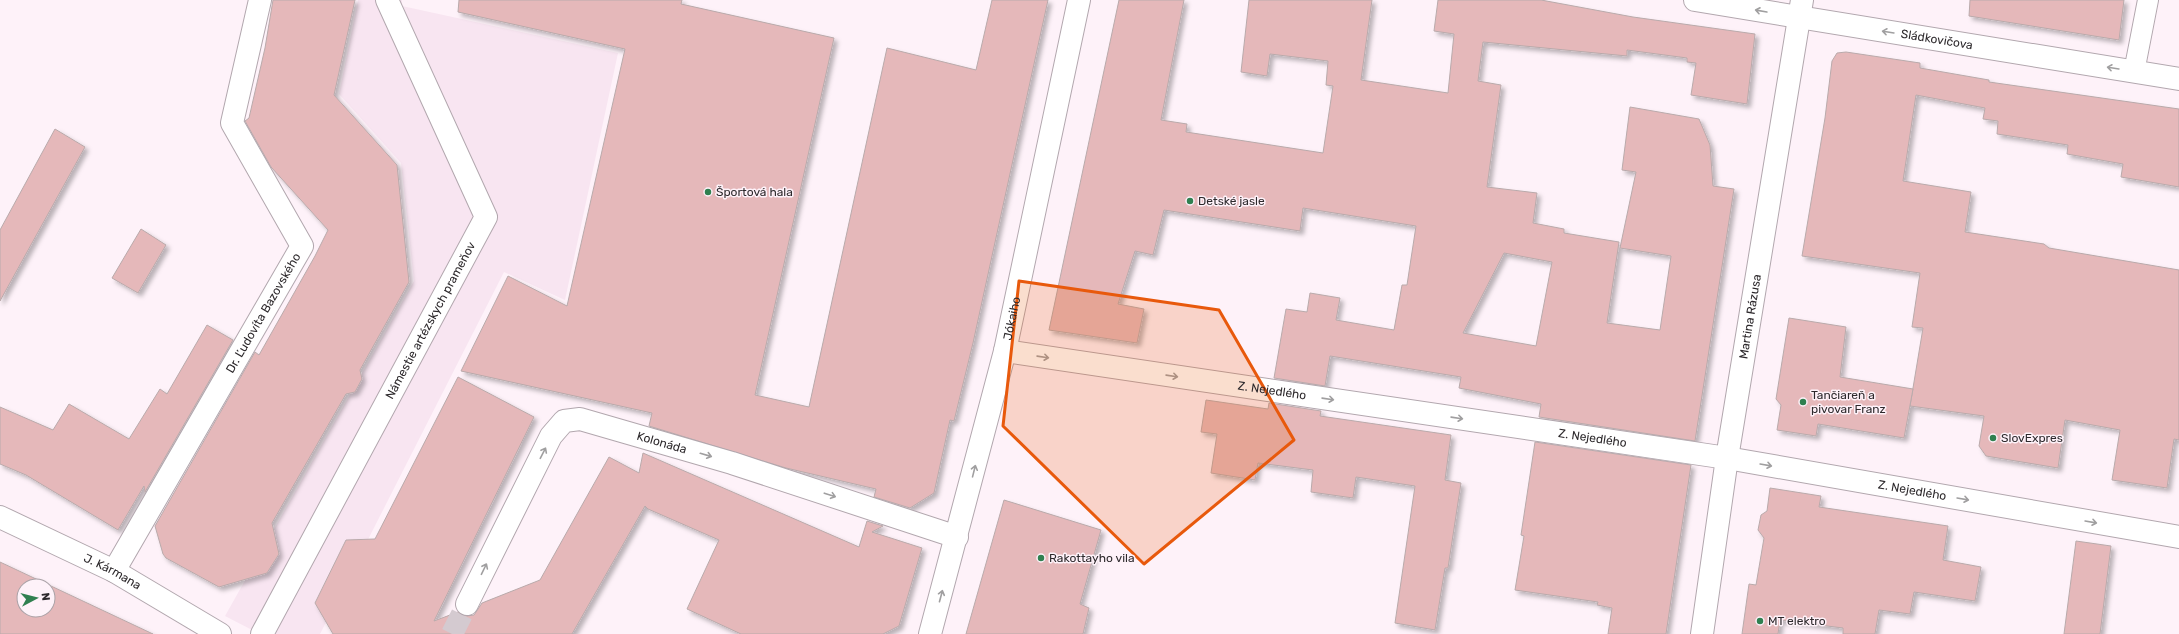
<svg xmlns="http://www.w3.org/2000/svg" width="2179" height="634" viewBox="0 0 2179 634" font-family="Rubik,sans-serif">
<style>
.built{fill:#f8e5f1}
.building{fill:#e5b8ba;stroke:#b9aaab;fill-rule:evenodd;filter:url(#shadow)}
.lines{fill:none;stroke-linecap:round;stroke-linejoin:round}
.street-tunnel{stroke:#d4cad0;stroke-width:22;stroke-dasharray:22 11;stroke-linecap:butt}
.lane-casing{stroke:#b2a7ae;stroke-width:22}
.street-casing{stroke:#b2a7ae;stroke-width:24}
.primary-casing{stroke:#b2a7ae;stroke-width:24}
.lane{stroke:#fff;stroke-width:20}
.street{stroke:#fff;stroke-width:22}
.primary{stroke:#fff;stroke-width:22}
.oneway{stroke:#a09fa0}
.marked{fill:#e8590c;fill-opacity:0.2;stroke:#e8590c;stroke-width:3;stroke-linejoin:round}
.poi-dot{fill:#308050;stroke:#fef2f9;stroke-width:1.5}
.labels{text-anchor:middle;dominant-baseline:central;stroke-width:3;stroke-linejoin:round;paint-order:stroke}
.street-label{font-size:12px;fill:#2d292c;stroke:#fef2f9}
.poi-label{font-size:12px;fill:#2d292c;stroke:#fef2f9;text-anchor:start}
</style>
<defs>
<filter id="shadow"><feDropShadow dx="3.5" dy="3.5" stdDeviation="2" flood-color="#0004"/></filter>
</defs>
<rect width="100%" height="100%" fill="#fef2f9"/>
<polygon class="built" points="358,0 402,0 402,6 618,53 565,300 504,272 320,634 260,634 225,616 414,281 401,163 339,94"/>
<g class="building">
<polygon points="273,0 355,0 334,95 397,165 409,282 360,370 362,379 355,392 346,394 272,523 279,554 267,573 219,587 166,558 163,554 155,526 255,352 259,355 315,256 328,230 271,167 245,121 249,118 265,48"/>
<polygon points="459,0 682,0 681,4 834,38 755,395 809,407 887,48 976,70 992,0 1048,0 973,343 954,421 950,420 934,493 910,508 874,497 876,489 786,468 649,426 652,413 461,371 508,276 567,306 625,49 458,12"/>
<path d="M1119,0H1184L1161,120L1187,124L1186,132L1323,153L1333,86L1326,85L1328,61L1270,54L1267,76L1241,72L1249,0H1372L1361,80L1448,93L1454,34L1434,31L1438,0H1541L1633,17L1755,34L1747,104L1691,95L1696,63L1687,62V58L1627,50V56L1483,42L1478,81L1501,85L1487,187L1537,193L1533,223L1564,229V233L1619,242L1607,323L1660,330L1671,256L1620,248L1636,172L1622,170L1630,107L1699,119L1710,145L1713,186L1734,189L1695,441L1539,417L1541,404L1459,388L1461,377L1330,356L1325,386L1274,378L1286,309L1307,312L1310,293L1340,298L1336,320L1394,330L1402,285H1407L1416,226L1303,208L1300,231L1164,210L1153,255L1135,251L1118,304L1144,309L1137,343L1049,330ZM1504,253L1552,262L1536,346L1463,333Z"/>
<polygon points="1970,0 2124,0 2119,40 1969,16"/>
<polygon points="1846,52 1920,63 1920,68 1989,80 1989,82 2179,109 2179,187 2121,177 2123,164 2067,154 2068,145 1997,134 1998,121 1983,119 1985,108 1916,95 1903,181 1971,192 1965,232 2044,244 2049,248 2179,270 2179,440 2174,439 2167,488 2112,480 2120,430 2065,420 2058,468 1986,456 1979,446 1984,416 1910,406 1923,328 1912,327 1920,273 1802,256 1825,118 1832,61 1837,53"/>
<polygon points="55,129 85,147 0,301 0,230"/>
<polygon points="141,229 166,245 138,293 112,278"/>
<polygon points="1789,318 1846,327 1840,377 1913,389 1904,438 1818,424 1816,436 1777,430 1781,405 1776,399"/>
<polygon points="207,325 233,340 145,492 144,486 118,530 26,475 0,464 0,407 53,430 69,404 129,439 160,389 167,394"/>
<polygon points="458,377 534,417 434,621 458,612 467,616 474,615 482,603 540,580 609,457 639,473 643,453 859,547 867,521 883,526 872,532 922,548 899,626 883,634 741,634 687,609 719,540 648,509 645,506 572,634 333,634 315,603 346,540 375,539"/>
<polygon points="1206,400 1268,409 1269,403 1321,411 1320,416 1451,435 1445,480 1461,483 1448,568 1445,568 1435,630 1395,623 1415,486 1356,477 1353,498 1311,492 1313,470 1258,463 1255,480 1211,473 1217,434 1201,432"/>
<polygon points="1535,442 1691,465 1666,634 1608,634 1612,608 1597,605 1598,602 1515,590 1524,536 1521,535"/>
<polygon points="1770,488 1821,496 1819,507 1948,526 1943,560 1981,567 1975,601 1914,592 1910,614 1879,610 1875,634 1843,634 1843,628 1780,620 1778,634 1742,634 1749,584 1756,585 1764,538 1758,530 1761,515 1767,511"/>
<polygon points="1004,500 1101,530 1080,604 1089,608 1083,634 966,634"/>
<polygon points="2076,541 2111,546 2100,634 2064,634"/>
<path d="M0,562L153,634H0ZM24,586H48V610H24Z"/>
</g>
<g class="lines">
<polyline class="street-tunnel" points="452,634 467,604"/>
<defs>
<polyline id="lane" points="2134,72 2148,0"/>
<g id="street">
<path id="s1" d="M1695,0L2179,79"/>
<path id="s2" d="M1005,351L1727,458L2179,537"/>
<path id="s3" d="M114,571L302,246L232,123L260,0"/>
<path id="s4" d="M467,604L551,436L564,421L580,419L732,463L957,537"/>
<path id="s5" d="M262,634L486,217L387,0"/>
<path id="s6" d="M930,634L1005,351L1079,0"/>
<path id="s7" d="M1702,634L1727,458L1802,0"/>
</g>
<g id="primary">
<path id="s8" d="M0,517L114,571L220,634"/>
</g>
</defs>
<use href="#lane" class="lane-casing"/>
<use href="#street" class="street-casing"/>
<use href="#primary" class="primary-casing"/>
<use href="#lane" class="lane"/>
<use href="#street" class="street"/>
<use href="#primary" class="primary"/>
</g>
<defs><path id="oneway-shaft" d="M-6 0H5M1.5-3L5.5 0L1.5 3" fill="none" stroke-width="1.6" stroke-linecap="round" stroke-linejoin="round"/></defs>
<g class="oneway">
<use href="#oneway-shaft" transform="translate(1761 11) rotate(-170)"/>
<use href="#oneway-shaft" transform="translate(1888 32) rotate(-171)"/>
<use href="#oneway-shaft" transform="translate(2113 68) rotate(-171)"/>
<use href="#oneway-shaft" transform="translate(1043 357) rotate(8)"/>
<use href="#oneway-shaft" transform="translate(1172 376) rotate(8)"/>
<use href="#oneway-shaft" transform="translate(1328 399) rotate(8)"/>
<use href="#oneway-shaft" transform="translate(1457 418) rotate(8)"/>
<use href="#oneway-shaft" transform="translate(543 453) rotate(-63)"/>
<use href="#oneway-shaft" transform="translate(706 455) rotate(16)"/>
<use href="#oneway-shaft" transform="translate(1766 465) rotate(10)"/>
<use href="#oneway-shaft" transform="translate(974 471) rotate(-76)"/>
<use href="#oneway-shaft" transform="translate(830 495) rotate(18)"/>
<use href="#oneway-shaft" transform="translate(1963 499) rotate(10)"/>
<use href="#oneway-shaft" transform="translate(2091 522) rotate(10)"/>
<use href="#oneway-shaft" transform="translate(484 569) rotate(-64)"/>
<use href="#oneway-shaft" transform="translate(941 596) rotate(-75)"/>
</g>
<path class="marked" d="M1019,281L1219,310L1294,440L1144,564L1003,426Z"/>
<g class="poi-dot">
<circle cx="708" cy="192" r="4"/>
<circle cx="1190" cy="201" r="4"/>
<circle cx="1803" cy="402" r="4"/>
<circle cx="1993" cy="438" r="4"/>
<circle cx="1041" cy="558" r="4"/>
<circle cx="1760" cy="621" r="4"/>
</g>
<g class="labels">
<g class="street-label">
<text stroke="none"><textPath href="#s1" startOffset="245">Sládkovičova</textPath></text>
<text stroke="none"><textPath href="#s3" startOffset="298">Dr. Ľudovíta Bazovského</textPath></text>
<text stroke="none"><textPath href="#s7" startOffset="321">Martina Rázusa</textPath></text>
<text stroke="none"><textPath href="#s6" startOffset="326">Jókaiho</textPath></text>
<text stroke="none"><textPath href="#s5" startOffset="356">Námestie artézskych prameňov</textPath></text>
<text stroke="none"><textPath href="#s2" startOffset="270">Z. Nejedlého</textPath></text>
<text stroke="none"><textPath href="#s2" startOffset="594">Z. Nejedlého</textPath></text>
<text stroke="none"><textPath href="#s4" startOffset="309">Kolonáda</textPath></text>
<text stroke="none"><textPath href="#s2" startOffset="918">Z. Nejedlého</textPath></text>
<text stroke="none"><textPath href="#s8" startOffset="125">J. Kármana</textPath></text>
</g>
<g class="poi-label">
<text x="716" y="192">Športová hala</text>
<text x="1198" y="201">Detské jasle</text>
<text x="1811" y="395">Tančiareň a<tspan x="1811" dy="14">pivovar Franz</tspan></text>
<text x="2001" y="438">SlovExpres</text>
<text x="1049" y="558">Rakottayho vila</text>
<text x="1768" y="621">MT elektro</text>
</g>
</g>
<g transform="translate(36 598) rotate(83)"><circle r="19" fill="#fef2f9" stroke="#aaa2a7"/>
<path d="M0-3L7 15L0 10L-7 15Z" fill="#308050"/>
<text y="-6" font-size="11" font-weight="bold" text-anchor="middle" fill="#2d292c">N</text>
</g>
</svg>
